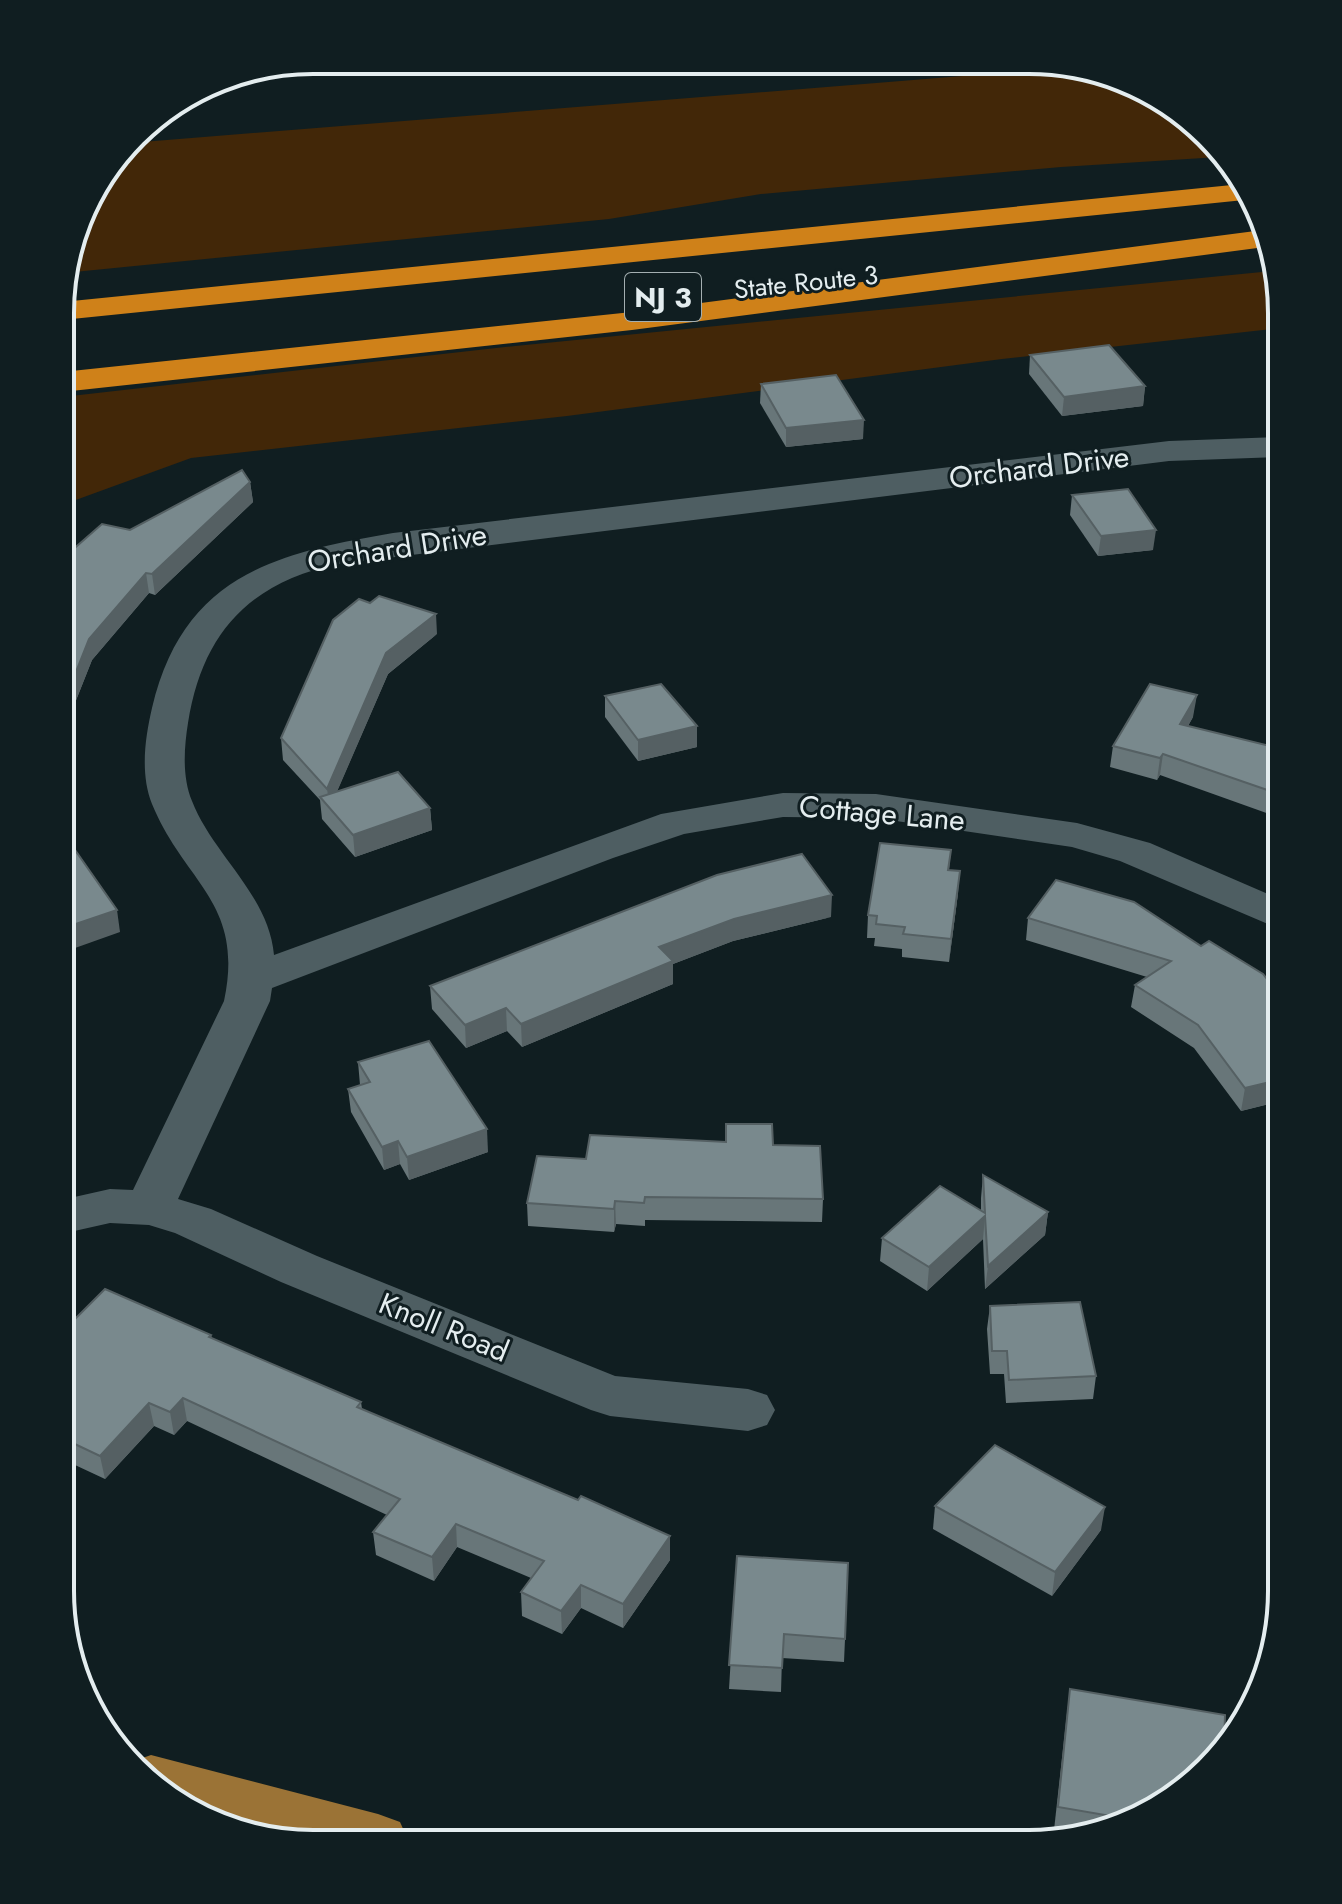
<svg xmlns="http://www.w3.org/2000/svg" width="1342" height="1904" viewBox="0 0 1342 1904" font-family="Jost,sans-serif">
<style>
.green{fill:#422708}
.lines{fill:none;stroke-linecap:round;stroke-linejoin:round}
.minor{fill:#4e5e62;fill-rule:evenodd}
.major{fill:#9b7336;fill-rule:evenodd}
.highway{fill:#cf8119;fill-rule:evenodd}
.wall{fill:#687679}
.shaded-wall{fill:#556063}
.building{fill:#79898d;stroke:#556063;stroke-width:2}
.labels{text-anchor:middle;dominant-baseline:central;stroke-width:6;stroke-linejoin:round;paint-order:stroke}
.far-street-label{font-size:26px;fill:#e4edef;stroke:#101e21}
.shield{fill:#101e21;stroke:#a4afb1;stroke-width:2}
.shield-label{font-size:28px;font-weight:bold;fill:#e4edef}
.street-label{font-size:30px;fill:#e4edef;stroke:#101e21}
.rim{fill:none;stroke:#e4edef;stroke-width:4}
</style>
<rect width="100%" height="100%" fill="#101e21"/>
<g class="green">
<polygon points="1075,67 1183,112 1219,157 1061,167 761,194 609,219 64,273 94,187 130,143"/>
<polygon points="1272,271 1282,312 1282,328 1002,359 567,416 191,458 62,505 62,397 505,347"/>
</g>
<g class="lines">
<path class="minor" d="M1282,437V457L1169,461L339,564C249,582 202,634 188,723C184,748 182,777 192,801C213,855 269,895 274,955L661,814L783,793L876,794L1077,823L1150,843L1282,900V930L1120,861L1072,847L876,818L783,817L684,834L613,858L272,988L270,1001L178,1199L211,1209L317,1256L615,1376L748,1389L767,1395L775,1410L767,1425L748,1431L610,1416L591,1410L281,1282L175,1233L149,1225L110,1223L61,1234V1200L110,1189L133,1190L224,1001C245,902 185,884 152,804C140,774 145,738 152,708C183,576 275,553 393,533L1169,441Z"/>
<polygon class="major" points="151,1755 378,1814 400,1822 409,1842 280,1842 159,1792 134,1761"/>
<g class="highway">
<polygon points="1242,184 1254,199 62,320 62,302"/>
<polygon points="1263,230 1265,247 632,330 62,392 62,372 632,312"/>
</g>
</g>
<g class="wall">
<polygon points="1030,355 1145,386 1143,406 1062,416 1029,374"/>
<polygon points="761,384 863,439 786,447 760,403"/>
<polygon points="250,482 253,502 155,595 149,593 92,660 71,713 130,530"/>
<polygon points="1072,495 1153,550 1098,556 1070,515"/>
<polygon points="437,634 388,674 337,791 430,808 432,830 355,857 322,819 320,800 283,760 281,738"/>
<polygon points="605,696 697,747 638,761 605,717"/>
<polygon points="1193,717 1188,726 1282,749 1282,803 1272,815 1160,775 1157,780 1110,767 1113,746"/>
<polygon points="951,850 949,870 958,893 949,962 902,957 902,949 874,946 875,938 867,938 868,915"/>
<polygon points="1056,880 1282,998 1282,1130 1273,1103 1241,1111 1194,1048 1131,1007 1135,985 1147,977 1026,940 1028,918"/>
<polygon points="831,917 733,941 673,964 673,984 522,1047 507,1031 466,1048 432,1009 430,986"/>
<polygon points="358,1062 488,1152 409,1180 400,1164 384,1170 351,1112 348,1089 360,1085"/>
<polygon points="773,1145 823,1199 822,1222 645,1220 645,1226 616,1224 614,1232 528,1226 527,1203 586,1159"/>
<polygon points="983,1175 1048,1212 1045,1235 985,1289 983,1239 927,1291 880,1261 882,1238 981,1210 981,1198"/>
<polygon points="990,1306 1096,1376 1093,1399 1006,1403 1004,1374 990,1374 987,1329"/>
<polygon points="60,1334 211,1335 212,1338 361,1402 362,1409 670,1560 623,1628 581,1608 562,1634 522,1616 521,1592 531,1578 457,1547 434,1581 376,1555 373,1532 387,1515 187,1421 174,1435 154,1426 105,1479 60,1458"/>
<polygon points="935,1506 1101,1530 1052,1596 933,1529"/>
<polygon points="737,1556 845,1639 844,1662 782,1658 781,1692 729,1689"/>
<polygon points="1070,1689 1141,1818 1075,1833 1054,1830 1067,1713"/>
</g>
<g class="shaded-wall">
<polygon points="1145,386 1143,406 1062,416 1064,397"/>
<polygon points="864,420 863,439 786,447 786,428"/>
<polygon points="250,482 253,502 155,595 152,574"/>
<polygon points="1156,530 1153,550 1098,556 1101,536"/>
<polygon points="146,573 149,593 92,660 71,713 62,716 62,694 89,639"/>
<polygon points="436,614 437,634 388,674 330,808 327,789 386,653"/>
<polygon points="1197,695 1193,717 1177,745 1180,724"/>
<polygon points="697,726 697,747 638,761 638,740"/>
<polygon points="1163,754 1160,775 1157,780 1160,758"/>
<polygon points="1282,786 1282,803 1272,815 1276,793"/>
<polygon points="430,808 432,830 355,857 353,835"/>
<polygon points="960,871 958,893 949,962 951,939"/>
<polygon points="832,895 831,917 733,941 673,964 673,984 522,1047 521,1024 659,947 734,919"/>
<polygon points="117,910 120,932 61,953 61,929"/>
<polygon points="506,1008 507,1031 466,1048 465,1025"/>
<polygon points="1278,1080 1273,1103 1241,1111 1245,1088"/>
<polygon points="487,1129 488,1152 409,1180 407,1157"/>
<polygon points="398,1141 400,1164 384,1170 382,1147"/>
<polygon points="615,1201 616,1224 614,1232 614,1209"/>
<polygon points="1048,1212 1045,1235 985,1289 988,1266"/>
<polygon points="985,1216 983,1239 927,1291 929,1267"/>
<polygon points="183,1398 187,1421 174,1435 170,1412"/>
<polygon points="149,1403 154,1426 105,1479 100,1456"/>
<polygon points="1105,1507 1101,1530 1052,1596 1055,1572"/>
<polygon points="456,1524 457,1547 434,1581 432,1557"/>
<polygon points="670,1536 670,1560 623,1628 623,1604"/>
<polygon points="581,1585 581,1608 562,1634 561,1611"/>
</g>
<g class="building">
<polygon points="1109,345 1145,386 1064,397 1030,355"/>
<polygon points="836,375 864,420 786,428 761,384"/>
<polygon points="242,470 250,482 152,574 146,573 89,639 68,692 62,694 62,563 69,553 102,524 130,530"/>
<polygon points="1128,489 1156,530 1101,536 1072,495"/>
<polygon points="379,596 436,614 386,653 327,789 281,738 333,620 359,599 370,603"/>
<polygon points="661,684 697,726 638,740 605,696"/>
<polygon points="1150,684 1197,695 1180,724 1282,749 1282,786 1276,793 1163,754 1160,758 1113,746"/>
<polygon points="398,772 430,808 353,835 320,797"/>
<polygon points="61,811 73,847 117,910 61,929"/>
<polygon points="880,843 951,850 948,870 960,871 951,939 903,934 905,927 876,924 877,916 868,915"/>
<polygon points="802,854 832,895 734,919 659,947 673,961 521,1024 506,1008 465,1025 430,986 717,875"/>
<polygon points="1056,880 1134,902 1201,946 1209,941 1263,974 1282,998 1282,1093 1278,1080 1245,1088 1198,1025 1135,985 1171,961 1028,918"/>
<polygon points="429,1041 487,1129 407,1157 398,1141 382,1147 348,1089 370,1082 358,1062"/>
<polygon points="726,1124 772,1124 773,1145 820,1146 823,1199 645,1197 644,1203 615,1201 614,1209 527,1203 537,1156 586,1159 590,1135 726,1142"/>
<polygon points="983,1175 1048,1212 988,1266 985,1216 929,1267 882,1238 940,1186 985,1213"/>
<polygon points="105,1289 211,1335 209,1337 361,1402 357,1407 578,1500 581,1496 670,1536 623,1604 581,1585 561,1611 521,1592 544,1561 456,1524 432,1557 373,1532 400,1499 183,1398 170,1412 149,1403 100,1456 60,1437 60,1390 62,1387 60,1386 60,1334"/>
<polygon points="1080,1302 1096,1376 1009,1380 1007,1351 992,1351 990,1306"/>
<polygon points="995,1445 1105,1507 1055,1572 935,1506"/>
<polygon points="737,1556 848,1563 845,1639 784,1634 782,1668 729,1665"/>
<polygon points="1070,1689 1225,1715 1224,1745 1141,1818 1134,1820 1058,1807"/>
</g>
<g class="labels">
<g class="far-street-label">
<text transform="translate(806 282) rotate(-6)">State Route 3</text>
</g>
<rect class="shield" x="625" y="273" width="76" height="48" rx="6"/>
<g class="shield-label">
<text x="663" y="297">NJ 3</text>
</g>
<g class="street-label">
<text transform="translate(1039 467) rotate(-7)">Orchard Drive</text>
<text transform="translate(397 548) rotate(-9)">Orchard Drive</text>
<text transform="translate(882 813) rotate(5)">Cottage Lane</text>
<text transform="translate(444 1327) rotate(22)">Knoll Road</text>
</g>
</g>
<path d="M0 0H1342V1904H0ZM313 74H1029A239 239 0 0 1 1268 313V1591A239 239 0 0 1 1029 1830H313A239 239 0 0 1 74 1591V313A239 239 0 0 1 313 74Z" fill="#101e21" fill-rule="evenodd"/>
<path class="rim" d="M313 74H1029A239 239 0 0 1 1268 313V1591A239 239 0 0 1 1029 1830H313A239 239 0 0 1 74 1591V313A239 239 0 0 1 313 74Z"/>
</svg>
